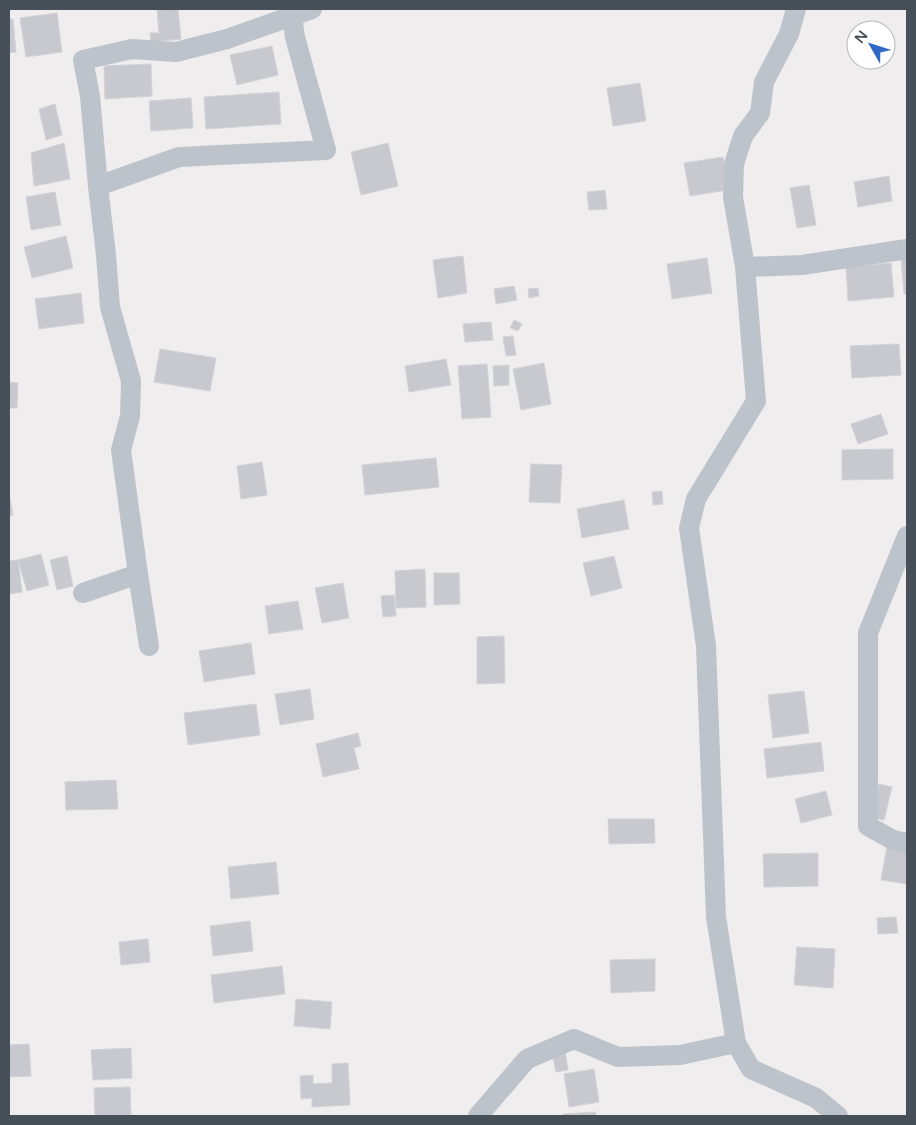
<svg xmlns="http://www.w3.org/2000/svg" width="916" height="1125" viewBox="0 0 916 1125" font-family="'Varela Round',sans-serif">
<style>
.building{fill:#c7c9cf;stroke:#d1d3d8}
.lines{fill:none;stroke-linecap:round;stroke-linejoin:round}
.street{stroke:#bdc3ca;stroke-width:20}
</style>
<rect width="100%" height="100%" fill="#efeded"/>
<g class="building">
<polygon points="170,9 178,9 181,39 151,42 150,33 159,33 157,10"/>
<polygon points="57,13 62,52 26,57 20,18"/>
<polygon points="9,19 13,19 16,52 9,53"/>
<polygon points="272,46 278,75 237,85 230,55"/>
<polygon points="151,64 152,96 105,99 104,66"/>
<polygon points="640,83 646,121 613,126 607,88"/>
<polygon points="279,92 281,124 206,129 204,97"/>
<polygon points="191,98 193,128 151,131 149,101"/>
<polygon points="55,104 62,135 46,140 39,109"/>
<polygon points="64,143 70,179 34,186 31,153"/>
<polygon points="388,143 398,186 361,195 351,152"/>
<polygon points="723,157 728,190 690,196 684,163"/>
<polygon points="889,176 892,201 858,207 854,182"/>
<polygon points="809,185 816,225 797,228 790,188"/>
<polygon points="605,190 607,209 589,210 587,192"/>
<polygon points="55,192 61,225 31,230 26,197"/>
<polygon points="66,236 73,268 32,278 24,247"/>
<polygon points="463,256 467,293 438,298 433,260"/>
<polygon points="707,258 712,293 672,299 667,264"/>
<polygon points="901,258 907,258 907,294 904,294"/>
<polygon points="891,263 894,297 848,301 846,267"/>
<polygon points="514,286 517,300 496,304 494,289"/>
<polygon points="538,288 539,296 529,298 528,289"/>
<polygon points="81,293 84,323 39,329 35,299"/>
<polygon points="514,320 522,324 518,331 510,328"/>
<polygon points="491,322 493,340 465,342 463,324"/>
<polygon points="513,336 516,355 506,356 503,337"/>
<polygon points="899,344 901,375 852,378 850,346"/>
<polygon points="160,349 216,358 210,391 154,382"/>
<polygon points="446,359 451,385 409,392 405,366"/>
<polygon points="544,363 551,404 521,410 513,369"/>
<polygon points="487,364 491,417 462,419 458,366"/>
<polygon points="509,365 509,385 494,386 493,366"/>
<polygon points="9,382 18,383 17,408 9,408"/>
<polygon points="881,414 888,434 858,444 851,424"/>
<polygon points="893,449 893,479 842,480 842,450"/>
<polygon points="436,458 439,487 365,495 362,465"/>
<polygon points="262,462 267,495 241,499 237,466"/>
<polygon points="531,464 562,465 560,503 529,502"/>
<polygon points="662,491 663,504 653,505 652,492"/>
<polygon points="9,493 13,515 9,516"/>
<polygon points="624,500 629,529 582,538 577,509"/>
<polygon points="41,554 49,585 27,591 18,560"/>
<polygon points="67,556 73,586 57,590 50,560"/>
<polygon points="614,556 622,588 591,596 583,563"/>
<polygon points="18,560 22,592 9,594 9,561"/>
<polygon points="425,569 426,607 396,608 395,571"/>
<polygon points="434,573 459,573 460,604 434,605"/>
<polygon points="343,583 349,618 322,623 315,588"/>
<polygon points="394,595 396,616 383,617 381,596"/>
<polygon points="298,601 303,629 269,634 265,606"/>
<polygon points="504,636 505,683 477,684 477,637"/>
<polygon points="251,643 255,674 204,682 199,651"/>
<polygon points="310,689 314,719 280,725 275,694"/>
<polygon points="804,691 809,733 773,738 768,695"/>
<polygon points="256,704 260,735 188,745 184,713"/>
<polygon points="358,733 361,746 354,748 359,769 323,777 316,744"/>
<polygon points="821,742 824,771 767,778 764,749"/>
<polygon points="116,780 118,809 66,810 65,782"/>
<polygon points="879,784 892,787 884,820 871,817"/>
<polygon points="826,791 832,815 801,823 795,799"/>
<polygon points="608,819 654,819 655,843 609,844"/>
<polygon points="887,846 907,849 907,884 881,880"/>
<polygon points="818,853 818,886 764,887 763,854"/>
<polygon points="276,862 279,894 231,899 228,867"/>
<polygon points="896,917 898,933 878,934 877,918"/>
<polygon points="250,921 253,951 213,956 210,926"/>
<polygon points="148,939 150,962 121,965 119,942"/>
<polygon points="797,947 835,949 833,988 794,985"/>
<polygon points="655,959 655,991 611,993 610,960"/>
<polygon points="282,966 285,994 214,1003 211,975"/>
<polygon points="296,999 332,1002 330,1029 294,1026"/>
<polygon points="29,1044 31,1076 9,1077 9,1045"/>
<polygon points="131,1048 132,1078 93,1080 91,1050"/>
<polygon points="565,1051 568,1070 556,1072 552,1054"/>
<polygon points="348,1063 350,1105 312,1107 312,1098 301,1099 300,1076 313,1075 313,1084 332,1083 332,1064"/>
<polygon points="594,1069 599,1102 569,1107 564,1074"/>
<polygon points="130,1087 131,1116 95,1116 94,1088"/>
<polygon points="596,1112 596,1116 563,1116 563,1114"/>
</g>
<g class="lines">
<g class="street">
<polyline points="796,9 789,34 764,82 760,113 743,136 734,164 733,197 745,267 756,401 696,499 689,528 706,646 716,917 736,1043 751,1069 816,1098 838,1116"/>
<polyline points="98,186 179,157 326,150 295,37 292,16"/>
<polyline points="745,267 802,265 907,249"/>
<polyline points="907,536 868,633 868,826 893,840 907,843"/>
<polyline points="83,593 138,574"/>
<polyline points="149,646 138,574 121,450 130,416 131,381 110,307 106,255 98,186 90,96 83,60 132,49 176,52 227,39 312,9"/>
<polyline points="478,1116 527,1059 574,1039 618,1057 680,1055 736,1043"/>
</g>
</g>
<rect width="916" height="1125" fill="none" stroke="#474f58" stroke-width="20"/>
<g transform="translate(871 45) rotate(309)"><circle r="24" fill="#ffffff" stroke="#b5b9bc"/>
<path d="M0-4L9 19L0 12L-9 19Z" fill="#2f68c7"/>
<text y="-8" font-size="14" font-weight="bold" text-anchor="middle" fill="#474f58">N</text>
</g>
</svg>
